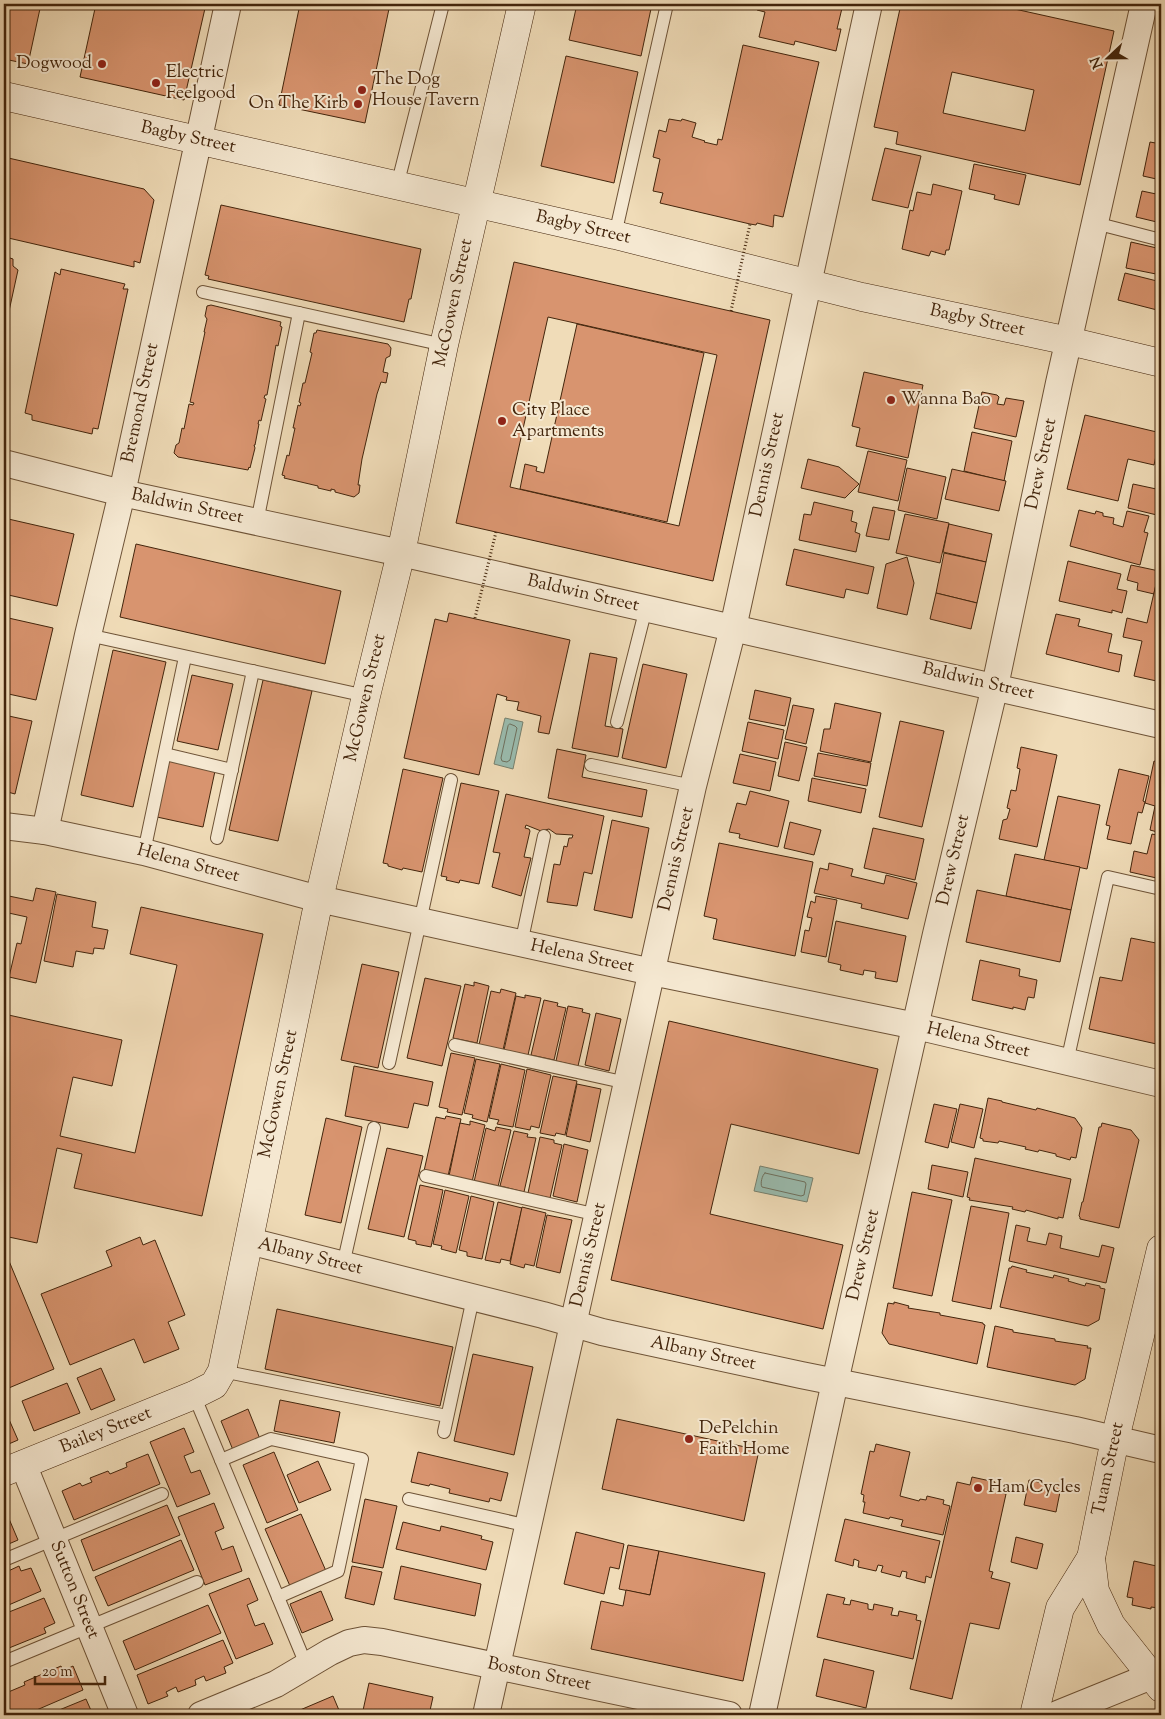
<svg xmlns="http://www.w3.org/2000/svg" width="1165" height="1719" viewBox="0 0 1165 1719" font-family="'Sorts Mill Goudy',serif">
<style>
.water{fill:#9abcaf;stroke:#77806e}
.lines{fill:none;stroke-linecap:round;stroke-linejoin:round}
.shore{stroke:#6e705e;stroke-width:1}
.building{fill:#d8946f;stroke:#43250c;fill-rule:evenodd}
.lane-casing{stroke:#6e5337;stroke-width:14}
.street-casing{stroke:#6e5337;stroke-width:28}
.secondary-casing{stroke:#43250c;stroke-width:29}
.lane{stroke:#f5e8d1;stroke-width:12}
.street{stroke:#f5e8d1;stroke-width:26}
.secondary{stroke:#f5e8d1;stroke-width:28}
.path-bridge{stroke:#43250c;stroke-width:3;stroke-dasharray:1 2.5;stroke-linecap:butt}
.poi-dot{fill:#8f2418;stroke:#f5e8d1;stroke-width:2}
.labels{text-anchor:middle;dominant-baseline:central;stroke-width:4;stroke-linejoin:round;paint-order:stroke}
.poi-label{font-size:18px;fill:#43250c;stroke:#f5e8d1;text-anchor:start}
.street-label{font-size:18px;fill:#43250c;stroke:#f5e8d1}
</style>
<rect width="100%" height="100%" fill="#f0dcb8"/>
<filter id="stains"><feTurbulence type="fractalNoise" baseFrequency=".004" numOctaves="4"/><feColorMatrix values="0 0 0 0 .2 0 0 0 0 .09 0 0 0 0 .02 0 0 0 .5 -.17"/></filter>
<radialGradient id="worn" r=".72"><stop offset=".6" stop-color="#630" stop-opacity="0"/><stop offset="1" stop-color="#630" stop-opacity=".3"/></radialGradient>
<g class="water">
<polygon points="505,718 523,722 513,769 494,764"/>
<polygon points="760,1166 813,1178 807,1202 754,1191"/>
</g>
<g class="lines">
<g class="shore">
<polygon points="510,724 515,726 517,728 510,760 507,762 502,761 501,758 508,726"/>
<path d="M765,1173L805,1182L806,1184L804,1195L801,1196L762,1187C760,1184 762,1175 765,1173Z"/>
</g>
</g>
<g class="building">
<polygon points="4,4 41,4 28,64 4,59"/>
<polygon points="96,4 206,4 184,100 80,77"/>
<polygon points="300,4 390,4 365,123 279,105"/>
<polygon points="577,4 652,4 641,56 569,40"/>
<polygon points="758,4 843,4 837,29 841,29 836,51 795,41 794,45 759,37 765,12 757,10"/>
<path d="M901,4H992L1114,31L1080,185L896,144L898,132L874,127ZM952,72L1034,90L1025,131L943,113Z"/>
<polygon points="743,45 819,62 783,217 774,215 773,227 757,223 756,225 750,224 660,203 663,193 653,191 660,159 653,157 659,130 666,132 669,119 681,121 682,119 696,123 692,137 705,141 704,142 717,145 718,139 722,140"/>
<polygon points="566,56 638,72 614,183 541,166"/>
<polygon points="1150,142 1161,144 1161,180 1143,176"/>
<polygon points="885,148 921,156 908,208 872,200"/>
<polygon points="4,157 144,189 154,200 140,263 134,261 134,267 4,237"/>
<polygon points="974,164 1026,175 1019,205 994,199 995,195 969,189"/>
<polygon points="933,184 962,191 949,250 946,250 945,255 931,251 929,256 902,249 910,210 913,211 917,192 931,195"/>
<polygon points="1142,191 1161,195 1161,223 1136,217"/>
<polygon points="221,205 421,249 411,299 409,299 404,322 208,279 209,276 205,275"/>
<polygon points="1131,242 1161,249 1161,275 1126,268"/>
<polygon points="4,256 13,259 13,266 18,270 4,334"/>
<path d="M514,262L770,320L713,581L456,523ZM548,317L717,355L679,526L510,487Z"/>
<polygon points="61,269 125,284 123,289 128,289 98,429 93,428 92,434 32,420 32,415 25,413 55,272 60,275"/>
<polygon points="1125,273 1161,282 1161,311 1118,300"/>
<polygon points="211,305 281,322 280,326 282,327 278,346 276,345 267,395 265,395 264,398 266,399 261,421 259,420 258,424 259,424 255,445 254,445 255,448 250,468 249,467 248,470 178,457 174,453 176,445 179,443 182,428 184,429 189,404 193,405 194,403 190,402 205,332 204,332 207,319 205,316 207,306"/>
<polygon points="577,324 704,353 667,522 520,489 525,464 537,467 536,471 544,473"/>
<polygon points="317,330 388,344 391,348 390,356 386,358 383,372 388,373 386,383 381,382 377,394 362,459 358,485 360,485 359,493 354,497 335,492 335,490 331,489 331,491 318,488 318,486 284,478 285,476 282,475 287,455 289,456 295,428 293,428 298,405 300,406 301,403 299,402 303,383 305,383 312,353 310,352 314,333 316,333"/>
<polygon points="864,372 923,385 908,458 856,446 860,428 852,426"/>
<polygon points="982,392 997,395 999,397 997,404 1004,405 1006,398 1024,401 1016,437 974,428"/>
<polygon points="1085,415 1161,433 1154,465 1128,459 1118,501 1067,489"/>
<polygon points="972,432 1012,441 1004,481 964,471"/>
<polygon points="868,451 907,460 898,501 858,492"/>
<polygon points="808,459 839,467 859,484 845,498 801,488"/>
<polygon points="907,468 946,477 937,519 898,510"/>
<polygon points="952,469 1006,481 999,511 945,499"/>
<polygon points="1133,484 1161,490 1161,516 1128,508"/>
<polygon points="814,502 853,511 851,521 857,523 855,532 860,534 856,552 799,540 804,514 811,515"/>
<polygon points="873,507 895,511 889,540 866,536"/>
<polygon points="1079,510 1095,514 1096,511 1103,513 1103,516 1114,518 1113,524 1123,527 1127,511 1149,516 1144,532 1148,533 1140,565 1070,546"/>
<polygon points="905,514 949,523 940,563 896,553"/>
<polygon points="4,518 74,534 57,606 4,594"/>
<polygon points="949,524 992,534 986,562 943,552"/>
<polygon points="136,544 341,591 325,664 120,617"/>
<polygon points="794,549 874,567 868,594 846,589 844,598 786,585"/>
<polygon points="944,553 986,562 977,603 936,593"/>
<polygon points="907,557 914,583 907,615 877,608 886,564"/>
<polygon points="1068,561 1121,574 1117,589 1127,591 1122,613 1112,610 1112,613 1059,601"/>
<polygon points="1131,565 1159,571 1154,594 1137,590 1138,583 1127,580"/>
<polygon points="1159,571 1161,571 1161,682 1134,676 1142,641 1123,637 1127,618 1147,623"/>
<polygon points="936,593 977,603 971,629 930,619"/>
<polygon points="449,613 570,640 549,734 538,732 541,716 517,710 519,702 506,700 507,697 497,694 479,775 404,758 435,619 447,622"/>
<polygon points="1056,614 1080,619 1078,626 1112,634 1108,652 1122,655 1119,672 1046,654"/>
<polygon points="4,617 53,628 36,700 4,693"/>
<polygon points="113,650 166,662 133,807 81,795"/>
<polygon points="590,653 617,658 605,726 623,729 618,757 572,748"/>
<polygon points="643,664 687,674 666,768 622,758"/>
<polygon points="192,675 233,684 218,750 177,741"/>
<polygon points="263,680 312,691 278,841 229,830"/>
<polygon points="755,690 791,698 785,726 749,719"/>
<polygon points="835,703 881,713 871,762 820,751 824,729 830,729"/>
<polygon points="793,705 814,709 806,744 785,739"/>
<polygon points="4,715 32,721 15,794 4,791"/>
<polygon points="900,721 944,731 922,827 879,817"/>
<polygon points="748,722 784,730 778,759 742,751"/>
<polygon points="785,742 807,747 799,781 778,776"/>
<polygon points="1021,747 1057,755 1037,847 999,839 1003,820 1007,819 1010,809 1007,808 1011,790 1016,791 1020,769 1017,768"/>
<polygon points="557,749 586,755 582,777 647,790 642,817 548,798"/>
<polygon points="818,753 871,763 867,786 814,776"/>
<polygon points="740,754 776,762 770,791 733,783"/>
<polygon points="169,761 215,771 203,827 157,817"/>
<polygon points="1154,761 1161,763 1161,833 1150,830 1155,806 1145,803"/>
<polygon points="403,769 443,778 422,872 403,868 402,870 388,866 388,864 383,863"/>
<polygon points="1119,769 1149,776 1143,801 1145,802 1142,813 1138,812 1131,844 1107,839 1110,826 1106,825"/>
<polygon points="812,778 866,789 861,813 808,801"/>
<polygon points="461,783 499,791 479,884 460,880 459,883 446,880 447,877 441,876"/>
<polygon points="750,791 789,801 778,847 739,838 740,834 729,832 737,803 746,805"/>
<polygon points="506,794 604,816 592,874 584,872 577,906 547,902 554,864 560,865 564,846 567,847 569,838 572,838 573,835 556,834 549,829 541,831 526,825 525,828 529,829 530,831 524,857 531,858 521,896 492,887 500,853 493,852"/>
<polygon points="1058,796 1100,805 1087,869 1044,860"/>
<polygon points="612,820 649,828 632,918 594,910"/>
<polygon points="790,822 821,830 814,855 784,848"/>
<polygon points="873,828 924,839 915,880 864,868"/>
<polygon points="1152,834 1161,836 1161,879 1130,872 1134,851 1147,854"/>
<polygon points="719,843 813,862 795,956 713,939 717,919 704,916"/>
<polygon points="1015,854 1080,867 1071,910 1006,896"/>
<polygon points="829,863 853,869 851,876 884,884 886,875 917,883 908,919 861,908 862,904 814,893 820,868 828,870"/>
<polygon points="36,888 56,892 36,983 9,977 17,943 21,944 27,917 4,912 4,895 33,901"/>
<polygon points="977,890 1071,910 1060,962 966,942"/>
<polygon points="57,894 96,902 92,927 108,930 104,949 94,948 93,954 76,951 73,967 44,961"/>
<polygon points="816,896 837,900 826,957 801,952 805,930 809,931 812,918 807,917 811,901 815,903"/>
<polygon points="141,907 263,934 202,1216 74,1188 82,1154 57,1148 37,1243 4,1236 4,1014 122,1040 112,1086 73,1077 60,1136 135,1153 177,965 130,954"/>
<polygon points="836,921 906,936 897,982 875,978 876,972 864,970 863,975 840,970 841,965 828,962"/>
<polygon points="1131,938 1161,944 1161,1045 1089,1029 1100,977 1122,981"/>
<polygon points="980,960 1020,969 1019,976 1037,980 1034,998 1028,997 1025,1010 1013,1007 1013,1009 972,1000"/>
<polygon points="362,964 399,972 378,1068 341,1060"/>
<polygon points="425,978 461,986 442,1066 407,1058"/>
<polygon points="474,982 489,986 477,1043 453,1038 465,984 474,986"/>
<polygon points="501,989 516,993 503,1050 479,1045 491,991 500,993"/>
<polygon points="525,995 541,998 528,1055 504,1050 516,996 525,998"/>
<polygon points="544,1000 558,1003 557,1006 566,1008 554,1060 531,1055"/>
<polygon points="568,1006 583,1009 582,1012 590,1014 578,1066 556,1061"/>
<polygon points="596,1013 621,1019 609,1071 585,1065"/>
<polygon points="669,1021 878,1069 859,1154 731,1124 710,1214 843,1245 823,1329 611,1280"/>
<polygon points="451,1053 475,1058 462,1115 447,1112 448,1109 439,1107"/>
<polygon points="476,1059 500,1064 487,1122 472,1118 473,1115 464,1113"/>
<polygon points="501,1064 525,1070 513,1127 497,1124 499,1120 489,1118"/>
<polygon points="354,1066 433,1082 428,1106 414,1103 408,1128 345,1116"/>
<polygon points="527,1069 551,1075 539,1128 531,1126 530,1130 515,1127"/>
<polygon points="553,1076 577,1081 565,1135 556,1133 555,1136 540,1133"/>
<polygon points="577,1084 601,1089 590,1142 566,1136"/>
<polygon points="988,1098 1002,1101 1002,1102 1036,1110 1037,1108 1075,1118 1082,1128 1076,1158 1071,1157 1070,1160 1056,1156 1056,1154 1039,1150 1038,1152 1025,1149 1026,1147 999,1141 998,1143 983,1141 983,1139 980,1138"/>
<polygon points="934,1104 957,1109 948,1148 925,1142"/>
<polygon points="960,1104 983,1109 974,1148 951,1142"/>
<polygon points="446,1116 461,1119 448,1176 424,1171 436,1117 445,1119"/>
<polygon points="326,1118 362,1127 341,1223 305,1215"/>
<polygon points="470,1121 485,1125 472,1182 449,1176 460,1123 470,1125"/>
<polygon points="1102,1123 1131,1130 1139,1140 1119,1228 1080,1219 1080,1217 1079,1216 1082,1202 1083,1202 1099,1127 1101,1127"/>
<polygon points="496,1127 511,1130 498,1187 474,1182 486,1128 495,1131"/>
<polygon points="514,1131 528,1134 527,1137 536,1138 524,1192 500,1186"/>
<polygon points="540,1137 554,1140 554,1143 562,1145 550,1198 528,1193"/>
<polygon points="564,1144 588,1150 577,1202 553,1196"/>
<polygon points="387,1148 423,1156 404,1237 368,1229"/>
<polygon points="975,1158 1071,1179 1063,1218 1058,1217 1058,1219 1026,1210 1025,1212 1012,1209 1013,1207 969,1200 970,1198 967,1197"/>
<polygon points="932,1165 968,1172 963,1197 928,1189"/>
<polygon points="420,1185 443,1190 431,1247 416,1244 416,1241 408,1239"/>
<polygon points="445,1190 469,1196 456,1253 441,1249 442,1246 433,1244"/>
<polygon points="912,1192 952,1200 932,1296 893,1288"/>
<polygon points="471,1196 494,1202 482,1259 467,1256 467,1252 459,1250"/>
<polygon points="498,1202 522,1208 510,1261 501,1259 500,1263 485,1260"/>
<polygon points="971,1206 1009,1213 991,1309 952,1301"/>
<polygon points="522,1207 546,1213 534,1266 525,1264 524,1268 510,1264"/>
<polygon points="547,1215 572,1220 560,1273 536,1267"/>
<polygon points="1016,1225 1030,1228 1027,1241 1046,1245 1049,1233 1062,1236 1060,1248 1099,1257 1102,1245 1114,1248 1106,1283 1009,1261"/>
<polygon points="140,1237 143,1245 155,1240 185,1315 168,1322 179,1349 144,1363 134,1339 70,1365 41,1294 112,1266 106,1251"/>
<polygon points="4,1249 54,1369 4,1390"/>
<polygon points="1012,1266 1027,1270 1026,1272 1053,1278 1054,1275 1069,1279 1068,1281 1085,1286 1086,1283 1100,1286 1100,1288 1105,1289 1099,1320 1088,1326 1000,1307 1009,1268 1011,1268"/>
<polygon points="894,1302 909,1306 908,1308 940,1313 940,1315 983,1323 983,1324 985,1325 977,1364 889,1344 882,1333 888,1303 894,1304"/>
<polygon points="277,1309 453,1347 440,1406 265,1369"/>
<polygon points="995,1326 1013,1330 1013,1332 1055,1339 1055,1341 1088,1346 1087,1348 1091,1348 1085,1379 1075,1385 987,1367"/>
<polygon points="473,1354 533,1367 514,1455 454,1441"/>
<polygon points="101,1368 115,1400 91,1410 77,1378"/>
<polygon points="67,1383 80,1413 34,1431 22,1401"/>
<polygon points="280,1400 340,1412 334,1443 274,1431"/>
<polygon points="4,1408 18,1440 4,1446"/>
<polygon points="248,1409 260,1439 233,1450 221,1421"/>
<polygon points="617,1419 759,1450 744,1521 602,1489"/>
<polygon points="184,1428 194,1452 184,1456 191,1473 200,1470 210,1494 177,1507 150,1442"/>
<polygon points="876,1444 910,1452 900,1496 919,1501 920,1499 926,1500 927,1496 944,1500 943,1504 950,1506 943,1535 901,1526 903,1520 890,1517 889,1519 863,1513 865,1502 863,1502 864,1495 861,1494 870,1451 874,1452"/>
<polygon points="274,1452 298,1510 267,1523 243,1465"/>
<polygon points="418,1452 508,1473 501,1501 490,1498 489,1502 449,1493 450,1489 430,1484 429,1486 411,1482"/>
<polygon points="148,1454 160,1484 74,1520 62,1491 80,1483 82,1486 92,1482 90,1478 108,1471 110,1474 127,1467 126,1463"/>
<polygon points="318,1461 331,1490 299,1503 287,1475"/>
<polygon points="972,1477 995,1482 993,1491 1006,1494 989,1571 993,1572 991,1578 1010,1583 999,1629 970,1623 952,1699 910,1689 957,1482 970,1485"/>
<polygon points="1029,1480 1061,1487 1056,1512 1024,1505"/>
<polygon points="365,1499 397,1506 383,1568 352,1562"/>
<polygon points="214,1503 224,1528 215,1532 222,1550 233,1546 242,1571 205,1585 178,1517"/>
<polygon points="167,1505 180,1535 93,1571 81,1540"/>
<polygon points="4,1507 18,1540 4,1546"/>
<polygon points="301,1514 326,1571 290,1586 265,1529"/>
<polygon points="845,1519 940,1541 931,1578 926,1576 925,1583 906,1578 907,1572 902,1571 900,1577 881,1572 883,1566 878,1565 876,1571 858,1567 859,1561 854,1559 853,1566 835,1561"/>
<polygon points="403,1522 440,1531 441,1526 482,1536 481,1539 493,1542 486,1570 396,1549"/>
<polygon points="576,1532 624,1544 619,1569 610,1567 604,1594 564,1584"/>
<polygon points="1016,1537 1043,1544 1037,1569 1011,1562"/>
<polygon points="181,1540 194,1570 108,1606 95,1577"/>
<polygon points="628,1545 659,1551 650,1595 619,1589"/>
<polygon points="659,1551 765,1573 743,1681 591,1649 601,1601 623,1606 626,1590 650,1595"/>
<polygon points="1134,1561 1161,1567 1161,1597 1159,1608 1151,1607 1151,1609 1132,1605 1133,1598 1127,1597"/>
<polygon points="19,1566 21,1571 31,1568 41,1591 4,1607 4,1573"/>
<polygon points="352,1566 382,1572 374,1605 345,1598"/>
<polygon points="401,1566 481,1584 475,1616 394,1599"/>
<polygon points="249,1578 258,1600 247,1605 255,1626 264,1623 273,1644 236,1659 209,1594"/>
<polygon points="321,1591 333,1620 302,1633 290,1604"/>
<polygon points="827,1594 845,1598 843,1604 850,1605 851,1600 868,1604 868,1609 873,1610 874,1604 893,1608 891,1615 898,1616 899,1611 917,1615 916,1620 921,1621 913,1659 817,1637"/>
<polygon points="44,1598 55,1623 44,1628 46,1633 9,1648 7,1643 4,1645 4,1614"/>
<polygon points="208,1605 221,1633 135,1670 123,1641"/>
<polygon points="223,1640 233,1663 224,1667 226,1673 206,1681 204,1676 195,1680 196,1685 178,1692 176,1687 166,1692 168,1696 148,1704 137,1675"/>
<polygon points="824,1659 874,1671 866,1708 816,1696"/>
<polygon points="61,1666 63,1671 73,1666 83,1690 25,1715 4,1715 4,1689 6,1693 25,1685 24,1682"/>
<polygon points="369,1683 433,1697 429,1715 362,1715"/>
<polygon points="333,1696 341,1715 294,1715 293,1713"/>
<polygon points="86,1699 93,1715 47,1715"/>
</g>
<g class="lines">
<defs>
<g id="lane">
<polyline points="397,186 443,4"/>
<polyline points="1095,223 1161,240"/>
<polyline points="615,235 667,4"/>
<polyline points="203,292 444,345"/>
<polyline points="257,522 299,313"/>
<polyline points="88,635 366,696"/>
<polyline points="617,722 646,608"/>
<polyline points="165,754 232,770"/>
<polyline points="591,765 693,786"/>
<polyline points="217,838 253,671"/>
<polyline points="144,852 185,657"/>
<polyline points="521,944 544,836"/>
<polyline points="455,1045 627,1083"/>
<polyline points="1067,1062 1108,877 1161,889"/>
<polyline points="389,1063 451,780"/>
<polyline points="426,1176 598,1215"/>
<polyline points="343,1265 374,1128"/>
<polyline points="222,1371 447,1416"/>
<polyline points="194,1395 307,1667"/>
<polyline points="444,1432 473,1298"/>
<polyline points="221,1460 271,1439 362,1459 338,1571 278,1597"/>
<polyline points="409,1499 529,1526"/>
<polyline points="4,1560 162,1494"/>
<polyline points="4,1662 197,1582"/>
</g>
<g id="street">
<polyline points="4,463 122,493 401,553 1161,725"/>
<polyline points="4,826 45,831 144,852 319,899 652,972 916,1026 1161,1084"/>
<polyline points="45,831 88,635 122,493 228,4"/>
<polyline points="249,1241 543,1315 602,1332 801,1375 1075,1430 1161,1450"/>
<polyline points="23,1464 125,1715"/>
<polyline points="201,1715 276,1684 330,1652 349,1643 364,1640 382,1642 729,1715"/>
<polyline points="486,1715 693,786 733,628 869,4"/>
<polyline points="762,1715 835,1382 936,934 995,686 1059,383 1144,4"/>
<polyline points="1055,1715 1161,1672"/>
</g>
<g id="secondary">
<polyline points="4,96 615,235 862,297 1069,341 1161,363"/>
<polyline points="1161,1249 1115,1439 1091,1558 1095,1591 1111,1625 1161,1688"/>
<polyline points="4,1472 194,1395 214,1385 222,1371 319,899 366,696 401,553 444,345 522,4"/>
<polyline points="1034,1715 1060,1608 1091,1558"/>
</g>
</defs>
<use href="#lane" class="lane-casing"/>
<use href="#street" class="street-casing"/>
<use href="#secondary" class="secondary-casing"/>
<use href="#lane" class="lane"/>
<use href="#street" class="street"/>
<use href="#secondary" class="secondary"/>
<g class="path-bridge">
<polyline points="731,311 750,224"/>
<polyline points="475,618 496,532"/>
</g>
</g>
<g class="poi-dot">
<circle cx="102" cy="64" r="5"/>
<circle cx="156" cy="83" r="5"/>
<circle cx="362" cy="90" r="5"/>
<circle cx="358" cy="104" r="5"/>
<circle cx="891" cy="400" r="5"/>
<circle cx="502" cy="421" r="5"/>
<circle cx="689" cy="1439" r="5"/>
<circle cx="978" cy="1488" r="5"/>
</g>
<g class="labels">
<g class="poi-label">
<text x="92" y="64" text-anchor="end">Dogwood</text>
<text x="166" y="73">Electric<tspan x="166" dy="21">Feelgood</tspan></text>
<text x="372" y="80">The Dog<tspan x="372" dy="21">House Tavern</tspan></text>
<text x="348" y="104" text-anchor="end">On The Kirb</text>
<text x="901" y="400">Wanna Bao</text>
<text x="512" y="411">City Place<tspan x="512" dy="21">Apartments</tspan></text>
<text x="699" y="1429">DePelchin<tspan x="699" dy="21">Faith Home</tspan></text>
<text x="988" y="1488">Ham Cycles</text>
</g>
<g class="street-label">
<text transform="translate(188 138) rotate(12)">Bagby Street</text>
<text transform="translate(583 228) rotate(13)">Bagby Street</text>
<text transform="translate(454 303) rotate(-78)">McGowen Street</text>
<text transform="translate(977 321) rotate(12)">Bagby Street</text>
<text transform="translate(141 403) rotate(-78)">Bremond Street</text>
<text transform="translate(1042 464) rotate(-78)">Drew Street</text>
<text transform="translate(768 465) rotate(-78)">Dennis Street</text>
<text transform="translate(187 507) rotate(12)">Baldwin Street</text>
<text transform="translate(583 594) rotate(13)">Baldwin Street</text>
<text transform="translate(978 682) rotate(13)">Baldwin Street</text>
<text transform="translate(366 698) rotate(-77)">McGowen Street</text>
<text transform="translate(677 859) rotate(-77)">Dennis Street</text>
<text transform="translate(954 860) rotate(-77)">Drew Street</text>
<text transform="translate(188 864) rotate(15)">Helena Street</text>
<text transform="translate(582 957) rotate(12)">Helena Street</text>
<text transform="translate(978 1041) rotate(13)">Helena Street</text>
<text transform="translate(279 1094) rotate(-78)">McGowen Street</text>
<text transform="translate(589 1255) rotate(-77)">Dennis Street</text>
<text transform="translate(864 1255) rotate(-77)">Drew Street</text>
<text transform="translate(310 1257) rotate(14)">Albany Street</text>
<text transform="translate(703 1354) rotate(12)">Albany Street</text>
<text transform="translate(106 1431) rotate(-22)">Bailey Street</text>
<text transform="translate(1109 1469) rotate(-78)">Tuam Street</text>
<text transform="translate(74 1590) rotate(68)">Sutton Street</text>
<text transform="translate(539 1675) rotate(12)">Boston Street</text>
</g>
</g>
<rect width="1165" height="1719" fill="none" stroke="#f0dcb8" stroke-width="20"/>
<rect x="5" y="5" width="1155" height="1709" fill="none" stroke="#43250c" stroke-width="2.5"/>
<rect x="10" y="10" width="1145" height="1699" fill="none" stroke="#43250c"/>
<g transform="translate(1108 58) rotate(248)" stroke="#f5e8d1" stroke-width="4" paint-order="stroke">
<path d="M0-4L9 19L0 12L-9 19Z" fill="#43250c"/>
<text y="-8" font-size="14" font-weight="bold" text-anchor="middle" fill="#43250c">N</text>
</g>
<path d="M35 1676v8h70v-8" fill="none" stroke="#43250c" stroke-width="2.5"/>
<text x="42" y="1676" font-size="15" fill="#43250c" stroke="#f5e8d1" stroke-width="4" paint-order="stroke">20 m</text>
<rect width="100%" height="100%" filter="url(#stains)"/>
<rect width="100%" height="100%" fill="url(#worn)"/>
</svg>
